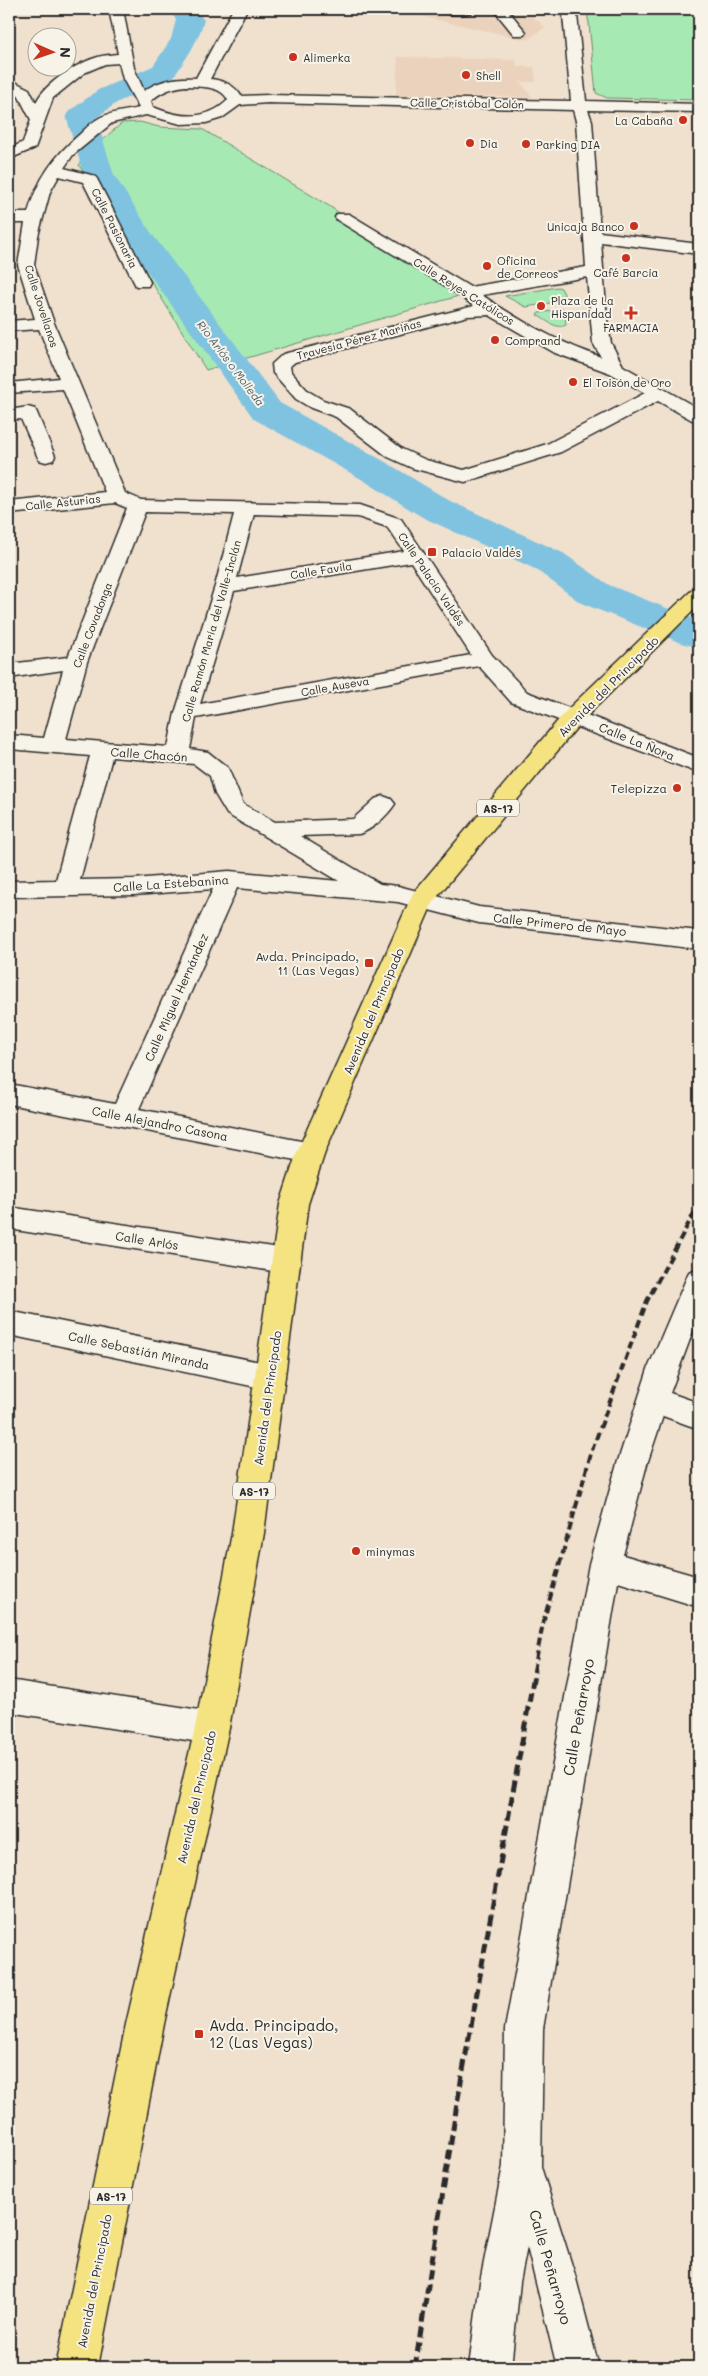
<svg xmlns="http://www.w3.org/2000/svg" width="708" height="2376" viewBox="0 0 708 2376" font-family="Mali,sans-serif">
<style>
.built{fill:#ebd2bc}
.green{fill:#a7e9b3;stroke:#698a6f}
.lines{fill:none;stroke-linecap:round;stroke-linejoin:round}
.river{fill:#80c3e1;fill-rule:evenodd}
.minor-casing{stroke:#2b2b2b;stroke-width:3}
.major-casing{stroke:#2b2b2b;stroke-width:3}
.minor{fill:#f7f3e8;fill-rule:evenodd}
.major{fill:#f5e382;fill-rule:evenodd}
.rail-far1{stroke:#2b2b2b;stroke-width:4;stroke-dasharray:8 4;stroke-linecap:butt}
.rail{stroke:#2b2b2b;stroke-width:5;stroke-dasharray:10 5;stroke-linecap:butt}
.poi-dot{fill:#c8321e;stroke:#f7f3e8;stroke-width:2}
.labels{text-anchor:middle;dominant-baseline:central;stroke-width:4;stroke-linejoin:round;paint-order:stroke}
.far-poi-label{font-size:11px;fill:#2b2b2b;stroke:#f7f3e8;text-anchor:start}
.far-street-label{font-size:11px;fill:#2b2b2b;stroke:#f7f3e8}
.far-water-label{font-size:11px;font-style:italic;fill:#445962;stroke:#f7f3e8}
.shield{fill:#f7f3e8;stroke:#686764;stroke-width:1}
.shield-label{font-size:11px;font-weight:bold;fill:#2b2b2b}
.street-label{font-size:12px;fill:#2b2b2b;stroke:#f7f3e8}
.poi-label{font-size:12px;fill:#2b2b2b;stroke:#f7f3e8;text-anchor:end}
.near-street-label{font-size:15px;fill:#2b2b2b;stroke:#f7f3e8}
.near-poi-label{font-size:15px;fill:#2b2b2b;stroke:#f7f3e8;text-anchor:start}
</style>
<rect width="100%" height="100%" fill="#f0e0ce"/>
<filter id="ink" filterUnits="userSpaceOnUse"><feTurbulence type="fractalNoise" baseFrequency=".02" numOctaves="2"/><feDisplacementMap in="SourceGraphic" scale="10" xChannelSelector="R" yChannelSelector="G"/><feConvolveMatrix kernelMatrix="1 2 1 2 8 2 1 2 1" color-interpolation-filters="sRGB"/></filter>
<g filter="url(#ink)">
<g class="built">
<polygon points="432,9 523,9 545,27 527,40 416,15"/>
<polygon points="398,57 516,60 517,67 534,67 536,82 520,82 532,97 396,95"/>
</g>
<g class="green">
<polygon points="586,9 699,9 699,100 607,98 596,93 589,23"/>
<polygon points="140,122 159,127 202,129 329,206 462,295 206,370 79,165 91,150 122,123"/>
<polygon points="557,287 561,288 566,298 562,301 526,307 505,296"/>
<path d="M562,309L565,310L566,325C556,330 546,320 537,315L539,313Z"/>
</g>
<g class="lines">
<path class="river" d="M169,9H195L204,20C198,42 186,59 173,78L118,102L96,118L114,175L152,234L280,403L389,464L450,501L563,553L609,585L699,621V647L684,644L581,603L535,569L422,517L363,480L254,419L128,245L84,175L66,116L71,110L98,90L153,66L171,39L176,20Z"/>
<defs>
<g id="minor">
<path d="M109,9H123L134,68L144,91C159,80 178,77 196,78L233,9H247L210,79C222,80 235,85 241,96L268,95L571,101L563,15L560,9H574L577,15L586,101L699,104V112L588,110L592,121L600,232L699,244V254L601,242L607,320L611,343L623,366L699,409V421L692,420L658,401L561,452L465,482L412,468L388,457L336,417L311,408L296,399L273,373L272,364L283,354L474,306L444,285L337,220L335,217L337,214H349L470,287L586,267L576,121L573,110L268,103L240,105L222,118L206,123L181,124L146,115L112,123L73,155L64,168L95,176L97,179L150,282L148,286H136L134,282L83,182L59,176L50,192L38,236L34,265L54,323L125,493L141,500L360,505L401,519L492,655L527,692L699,758V773L511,702L479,666L196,718L190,749L208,752L228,768L243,804L275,822L353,819L375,799L383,796L391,799L395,804C387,816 372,830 359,834L300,836L380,884L398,886L479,907L699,931V949L479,923L398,902L237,888L139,1109L321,1145L325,1152L321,1159L311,1163L9,1104V1084L115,1104L213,889L134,895L9,897V881L56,880L90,756L9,749V735L44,738L63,670L9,678V664L68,657L127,508L115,503L9,514V502L105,492L63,389L9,393V383L59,378L39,329L9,331V321L35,319L18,265L25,223H9V213H28C37,180 54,156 80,134C86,128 93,121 101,117C112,112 127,111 139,108L123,79L119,63L105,64L84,73L53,98L35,148L9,159V149L23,142L31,120L18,95L9,89V79L29,89L36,103C43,84 79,62 98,57C104,55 111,55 118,54ZM185,86C200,87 221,85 228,100C207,121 179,118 153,107L151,101C161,91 172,88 185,86ZM587,277L593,343L601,357C558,342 519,321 482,295ZM489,315L555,353L610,373L645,393L547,444L464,470L426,460L402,449L350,409L323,400L308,391L291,372L290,366L295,362L468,316ZM145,512L234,514L215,586L175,713L168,747L66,739L87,662ZM254,514L358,517L387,527L404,551L237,578ZM411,562L471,655L200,704L234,591ZM112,757L194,764L210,776L215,794L227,814L339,881L229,871L134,879L80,880Z"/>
<path d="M442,9H476C470,16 452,15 443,13Z"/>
<polygon points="493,9 507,9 526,32 524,35 514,35"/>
<polygon points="28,407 35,409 37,413 55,456 53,460 46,462 39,460 21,419 9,420 9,410"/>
<polygon points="9,1207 285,1249 295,1253 299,1261 295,1269 285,1273 9,1229"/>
<polygon points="699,1268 699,1315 670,1393 699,1403 699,1429 663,1416 647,1464 623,1555 699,1577 699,1607 618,1582 543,2029 541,2167 575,2275 599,2367 557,2367 527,2247 520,2282 511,2367 469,2367 480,2282 503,2166 505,2029 589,1564 617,1464 649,1366 689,1272"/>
<polygon points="9,1311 270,1364 281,1368 285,1377 281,1386 270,1390 9,1335"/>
<polygon points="9,1680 212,1712 224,1716 229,1728 224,1740 212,1744 9,1712"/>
</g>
<polygon id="major" points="699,588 699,605 582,721 433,902 325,1152 308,1204 264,1533 229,1728 164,2024 98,2367 56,2367 126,2024 195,1728 232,1533 280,1204 297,1152 413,893 566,711 692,590"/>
</defs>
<use href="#minor" class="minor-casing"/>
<use href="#major" class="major-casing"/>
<use href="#minor" class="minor"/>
<use href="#major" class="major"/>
<polyline class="rail-far1" points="534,1671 543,1623 592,1450 647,1301 699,1204"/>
<polyline class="rail" points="415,2367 457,2104 535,1669"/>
</g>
</g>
<g class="poi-dot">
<circle cx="293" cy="57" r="5"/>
<circle cx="466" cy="75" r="5"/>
<circle cx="683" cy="120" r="5"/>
<circle cx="470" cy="143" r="5"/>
<circle cx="526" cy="144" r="5"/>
<circle cx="634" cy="226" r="5"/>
<circle cx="626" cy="258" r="5"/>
<circle cx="487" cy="266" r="5"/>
<circle cx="541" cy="306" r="5"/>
<path d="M628.5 305.5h5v5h5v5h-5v5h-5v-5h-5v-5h5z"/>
<circle cx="495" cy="340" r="5"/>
<circle cx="573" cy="382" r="5"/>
<rect x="427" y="547" width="10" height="10" rx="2.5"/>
<circle cx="677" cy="788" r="5"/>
<rect x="364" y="958" width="10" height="10" rx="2.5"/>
<circle cx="356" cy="1551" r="5"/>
<rect x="194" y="2029" width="10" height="10" rx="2.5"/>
</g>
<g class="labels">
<g class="far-poi-label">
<text x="303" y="57">Alimerka</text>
<text x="476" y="75">Shell</text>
<text x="673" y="120" text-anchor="end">La Cabaña</text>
<text x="480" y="143">Dia</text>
<text x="536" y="144">Parking DIA</text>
<text x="624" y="226" text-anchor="end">Unicaja Banco</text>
<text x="497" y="260">Oficina<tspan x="497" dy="13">de Correos</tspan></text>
<text x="626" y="272" text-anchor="middle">Café Barcia</text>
<text x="551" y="300">Plaza de La<tspan x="551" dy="13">Hispanidad</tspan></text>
<text x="631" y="327" text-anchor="middle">FARMACIA</text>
<text x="505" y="340">Comprand</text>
<text x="583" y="382">El Toisón de Oro</text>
<text x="442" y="552">Palacio Valdés</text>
</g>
<g class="far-street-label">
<text transform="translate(467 103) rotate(1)">Calle Cristóbal Colón</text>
<text transform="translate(115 228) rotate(63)">Calle Pasionaria</text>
<text transform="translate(464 291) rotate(32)">Calle Reyes Católicos</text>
<text transform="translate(42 306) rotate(72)">Calle Jovellanos</text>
<text transform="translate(359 339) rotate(-15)">Travesía Pérez Mariñas</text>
<text transform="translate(63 502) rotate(-6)">Calle Asturias</text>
<text transform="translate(321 570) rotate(-9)">Calle Favila</text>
<text transform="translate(432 579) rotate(56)">Calle Palacio Valdés</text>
<text transform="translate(92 625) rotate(-69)">Calle Covadonga</text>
<text transform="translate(211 631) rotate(-74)">Calle Ramón María del Valle-Inclán</text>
<text transform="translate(335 686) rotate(-10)">Calle Auseva</text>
</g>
<g class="far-water-label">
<text transform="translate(231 363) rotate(53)">Río Arlós o Molleda</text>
</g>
<g class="shield">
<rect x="477" y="799.5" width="42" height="17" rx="4"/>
<rect x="233" y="1482.5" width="42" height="17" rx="4"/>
<rect x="90" y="2187.5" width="42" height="17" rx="4"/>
</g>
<g class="shield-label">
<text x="498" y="808">AS-17</text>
<text x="254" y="1491">AS-17</text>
<text x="111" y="2196">AS-17</text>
</g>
<g class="street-label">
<text transform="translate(608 686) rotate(-45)">Avenida del Principado</text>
<text transform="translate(637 741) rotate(22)">Calle La Ñora</text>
<text transform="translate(149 754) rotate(4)">Calle Chacón</text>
<text transform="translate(171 883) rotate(-4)">Calle La Estebanina</text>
<text transform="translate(560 924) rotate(6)">Calle Primero de Mayo</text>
<text transform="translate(176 997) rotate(-66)">Calle Miguel Hernández</text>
<text transform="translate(373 1011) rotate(-67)">Avenida del Principado</text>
<text transform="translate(160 1123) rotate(11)">Calle Alejandro Casona</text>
<text transform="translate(147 1240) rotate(9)">Calle Arlós</text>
<text transform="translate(139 1350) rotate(12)">Calle Sebastián Miranda</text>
<text transform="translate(267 1398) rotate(-82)">Avenida del Principado</text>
<text transform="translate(196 1797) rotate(-77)">Avenida del Principado</text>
<text transform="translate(94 2281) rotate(-79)">Avenida del Principado</text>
</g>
<g class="poi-label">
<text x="667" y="788">Telepizza</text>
<text x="359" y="956">Avda. Principado,<tspan x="359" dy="14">11 (Las Vegas)</tspan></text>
<text x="366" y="1551" text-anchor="start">minymas</text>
</g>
<g class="near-street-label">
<text transform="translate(578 1717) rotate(-80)">Calle Peñarroyo</text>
<text transform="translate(551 2267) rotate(74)">Calle Peñarroyo</text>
</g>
<g class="near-poi-label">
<text x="209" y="2025">Avda. Principado,<tspan x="209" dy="17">12 (Las Vegas)</tspan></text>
</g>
</g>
<rect width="708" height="2376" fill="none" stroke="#f7f3e8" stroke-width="30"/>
<rect x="15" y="15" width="678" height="2346" fill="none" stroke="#2b2b2b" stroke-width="2" filter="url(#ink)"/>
<g transform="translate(52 52) rotate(92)"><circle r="24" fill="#f7f3e8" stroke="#a5a39c"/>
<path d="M0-4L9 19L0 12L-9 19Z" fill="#c8321e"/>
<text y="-8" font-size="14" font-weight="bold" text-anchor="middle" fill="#2b2b2b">N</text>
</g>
</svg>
